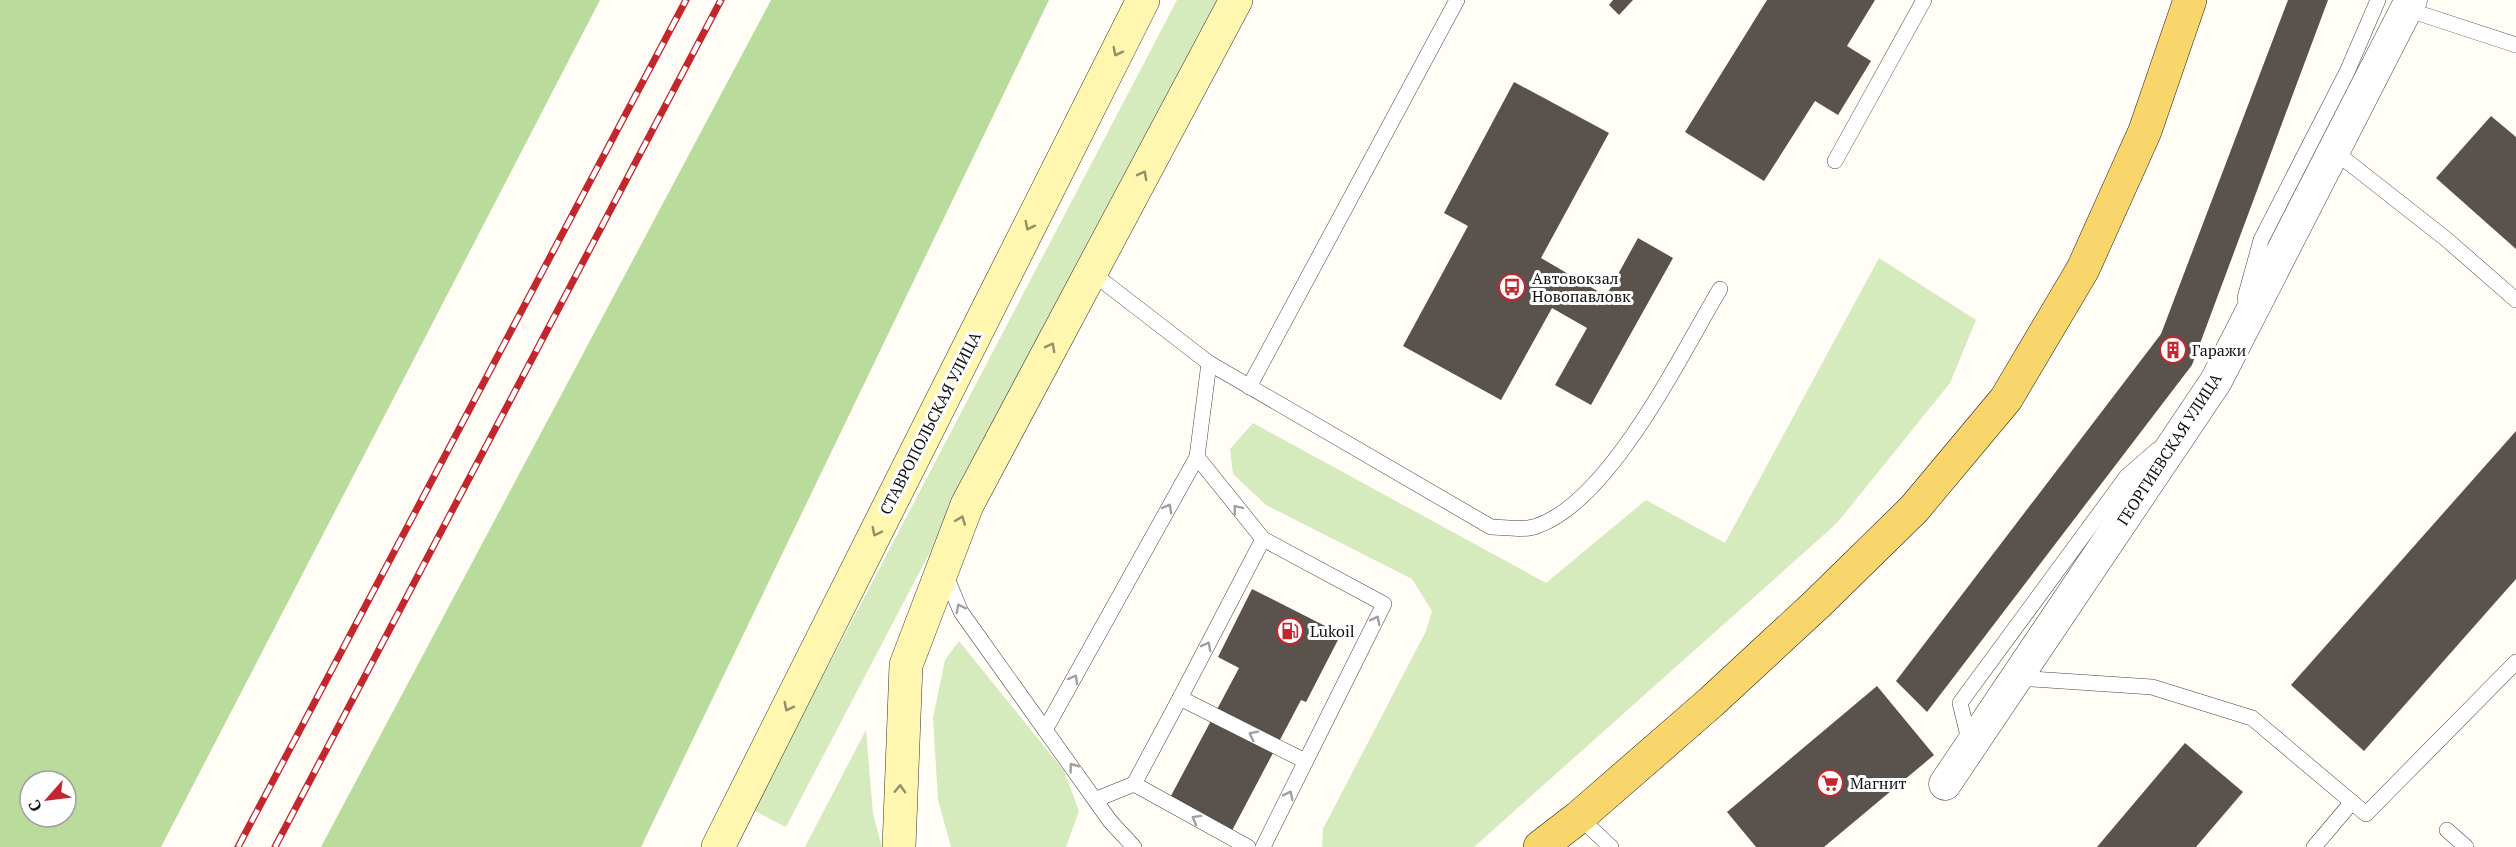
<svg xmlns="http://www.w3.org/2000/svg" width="2516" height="847" viewBox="0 0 2516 847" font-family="'PT Serif',serif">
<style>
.green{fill:#d5ebbd}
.forest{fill:#b9dc9c;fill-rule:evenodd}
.building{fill:#5a524d}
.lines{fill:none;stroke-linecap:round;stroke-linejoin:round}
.service-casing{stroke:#444;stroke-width:16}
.minor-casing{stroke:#444;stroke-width:33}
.secondary-casing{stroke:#333;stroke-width:34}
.primary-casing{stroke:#222;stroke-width:34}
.service{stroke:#fff;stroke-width:15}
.minor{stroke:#fff;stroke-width:32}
.secondary{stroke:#fff6b0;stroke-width:33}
.primary{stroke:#f9d66b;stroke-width:33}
.rail-casing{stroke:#c4262e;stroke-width:7}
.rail{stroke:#fff;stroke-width:4.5;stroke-dasharray:14;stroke-linecap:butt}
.oneway{stroke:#948f68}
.oneway2{stroke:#a0a0a0}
.labels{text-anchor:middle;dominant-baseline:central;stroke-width:6;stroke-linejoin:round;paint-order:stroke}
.poi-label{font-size:16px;fill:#111;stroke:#fff;text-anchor:start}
.street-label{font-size:16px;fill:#111;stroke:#fff}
</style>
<rect width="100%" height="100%" fill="#fffdf5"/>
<g class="green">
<polygon points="1177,0 1219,0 786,827 753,810"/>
<polygon points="1879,258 1976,320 1950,383 1837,523 1474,847 1322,847 1323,829 1426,631 1432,611 1412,579 1266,505 1233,474 1230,449 1253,423 1546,583 1646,500 1725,543"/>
<polygon points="959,641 1064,771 1079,811 1066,847 951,847 938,800 933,718 945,660"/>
<polygon points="866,730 873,814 882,847 805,847"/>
</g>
<g class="forest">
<path d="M0,0H600L161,847H0ZM30,781H66V817H30Z"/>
<polygon points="771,0 1049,0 641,847 321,847"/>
</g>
<g class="building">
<polygon points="1613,0 1633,0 1619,15 1609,5"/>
<polygon points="1767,0 1875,0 1847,46 1871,61 1838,115 1815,101 1764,181 1685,132"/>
<polygon points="2288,0 2328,0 2192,365 1927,712 1896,681 2161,334"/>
<polygon points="1514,82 1609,133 1541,258 1606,296 1638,238 1673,258 1591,405 1555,385 1587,328 1552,308 1501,400 1403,346 1468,226 1444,213"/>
<polygon points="2491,116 2516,137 2516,249 2436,178"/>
<polygon points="2516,431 2516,579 2364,751 2291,685"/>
<polygon points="1252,589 1341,634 1306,702 1301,700 1226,842 1164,809 1239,668 1218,657"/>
<polygon points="1877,686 1934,755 1824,847 1756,847 1727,812"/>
<polygon points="2185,743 2243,792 2196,847 2097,847"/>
</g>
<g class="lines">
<defs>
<g id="service">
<polyline points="2406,9 2516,45"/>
<polyline points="2334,151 2446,239 2516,300"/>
<polyline points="1835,161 1924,0"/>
<path d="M1091,272L1209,363L1491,527C1505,527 1525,531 1537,526C1611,500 1680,356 1720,289"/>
<polyline points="2245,298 2261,240 2347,72 2378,0"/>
<polyline points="1209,363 1197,457 1263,539 1384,604 1263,847"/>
<polyline points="1249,387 1457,0"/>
<polyline points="944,571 961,612 1110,821 1134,847"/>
<polyline points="2016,678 2152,687 2252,718 2366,814 2516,662"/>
<polyline points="1180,698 1263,539"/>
<polyline points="1045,730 1197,457"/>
<polyline points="1970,744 1960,703 2127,476 2157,450"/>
<polyline points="1134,784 1180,698 1305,761"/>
<polyline points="1097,799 1134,784 1248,847"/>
<polyline points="1579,817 1611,847"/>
<polyline points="2447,830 2466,847"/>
<polyline points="2314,847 2352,802"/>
</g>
<polyline id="minor" points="1945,784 2216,381 2411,0"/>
<g id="secondary">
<polyline points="718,847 1143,0"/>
<polyline points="899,847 906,665 967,505 1236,0"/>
</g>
<polyline id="primary" points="1540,847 1579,817 1710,703 1817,604 1914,509 2006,399 2083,269 2145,131 2190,0"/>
</defs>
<use href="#service" class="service-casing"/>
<use href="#minor" class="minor-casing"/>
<use href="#secondary" class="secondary-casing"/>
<use href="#primary" class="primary-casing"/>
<use href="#service" class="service"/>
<use href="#minor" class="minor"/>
<use href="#secondary" class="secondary"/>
<use href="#primary" class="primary"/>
<defs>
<g id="rail">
<polyline points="238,847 686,0"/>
<polyline points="275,847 721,0"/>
</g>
</defs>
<use href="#rail" class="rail-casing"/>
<use href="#rail" class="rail"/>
</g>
<defs><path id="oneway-chevron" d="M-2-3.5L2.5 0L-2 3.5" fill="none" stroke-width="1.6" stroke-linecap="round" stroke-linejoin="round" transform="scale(1.5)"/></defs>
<g class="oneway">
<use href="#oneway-chevron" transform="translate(1117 52) rotate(117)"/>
<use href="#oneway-chevron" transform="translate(1143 175) rotate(-62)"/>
<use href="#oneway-chevron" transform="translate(1029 226) rotate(117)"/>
<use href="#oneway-chevron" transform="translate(1051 347) rotate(-62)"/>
<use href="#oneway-chevron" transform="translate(961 520) rotate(-69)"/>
<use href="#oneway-chevron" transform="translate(876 532) rotate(117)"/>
<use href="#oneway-chevron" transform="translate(788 707) rotate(117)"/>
<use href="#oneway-chevron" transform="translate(900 789) rotate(-88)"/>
</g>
<g class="oneway2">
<use href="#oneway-chevron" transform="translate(1168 508) rotate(-61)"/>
<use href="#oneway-chevron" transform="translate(1237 509) rotate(-130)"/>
<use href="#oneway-chevron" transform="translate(960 608) rotate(-117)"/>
<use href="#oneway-chevron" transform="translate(1376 620) rotate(-63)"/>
<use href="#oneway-chevron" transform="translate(1207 646) rotate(-62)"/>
<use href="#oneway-chevron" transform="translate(1074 679) rotate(-61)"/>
<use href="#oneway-chevron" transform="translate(1253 735) rotate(-153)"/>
<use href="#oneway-chevron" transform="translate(1073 767) rotate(-127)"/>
<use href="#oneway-chevron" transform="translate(1289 795) rotate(-64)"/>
<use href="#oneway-chevron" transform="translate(1196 819) rotate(-151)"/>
</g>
<defs>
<symbol id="bus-ring" viewBox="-11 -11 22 22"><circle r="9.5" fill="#fff" stroke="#c4262e" stroke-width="1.5"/><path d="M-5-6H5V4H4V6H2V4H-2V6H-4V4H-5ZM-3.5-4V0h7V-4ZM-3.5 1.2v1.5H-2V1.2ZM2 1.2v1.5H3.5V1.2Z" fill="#c4262e"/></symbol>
<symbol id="building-ring" viewBox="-11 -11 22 22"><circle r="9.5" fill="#fff" stroke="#c4262e" stroke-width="1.5"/><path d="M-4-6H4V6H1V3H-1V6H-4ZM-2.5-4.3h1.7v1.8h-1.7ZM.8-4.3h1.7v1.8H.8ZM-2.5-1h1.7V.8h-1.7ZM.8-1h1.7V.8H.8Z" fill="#c4262e"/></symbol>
<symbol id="fuel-ring" viewBox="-11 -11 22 22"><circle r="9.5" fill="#fff" stroke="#c4262e" stroke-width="1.5"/><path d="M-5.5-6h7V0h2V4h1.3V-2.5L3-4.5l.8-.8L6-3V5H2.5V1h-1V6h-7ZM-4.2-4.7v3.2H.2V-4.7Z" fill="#c4262e"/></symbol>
<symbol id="supermarket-ring" viewBox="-11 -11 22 22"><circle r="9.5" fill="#fff" stroke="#c4262e" stroke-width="1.5"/><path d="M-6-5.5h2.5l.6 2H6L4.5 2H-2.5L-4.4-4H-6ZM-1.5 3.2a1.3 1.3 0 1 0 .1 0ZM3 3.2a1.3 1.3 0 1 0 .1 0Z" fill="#c4262e"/></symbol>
</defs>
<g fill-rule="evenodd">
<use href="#bus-ring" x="1497" y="272" width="30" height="30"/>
<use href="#building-ring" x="2158" y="335" width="30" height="30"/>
<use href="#fuel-ring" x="1275" y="616" width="30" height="30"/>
<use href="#supermarket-ring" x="1815" y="768" width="30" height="30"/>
</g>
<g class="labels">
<g class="poi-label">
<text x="1532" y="278">Автовокзал<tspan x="1532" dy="18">Новопавловк</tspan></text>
<text x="2192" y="350">Гаражи</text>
<text x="1310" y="631">Lukoil</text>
<text x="1850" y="783">Магнит</text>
</g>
<g class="street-label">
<text transform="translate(930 423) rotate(-63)">СТАВРОПОЛЬСКАЯ УЛИЦА</text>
<text transform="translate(2169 449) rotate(-57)">ГЕОРГИЕВСКАЯ УЛИЦА</text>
</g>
</g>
<g transform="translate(48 799) rotate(242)"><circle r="28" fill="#ffffff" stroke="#a0a0a0" stroke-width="1.5"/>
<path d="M0-4.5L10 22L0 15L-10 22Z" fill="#c4262e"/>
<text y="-9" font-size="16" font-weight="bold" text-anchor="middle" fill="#111111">С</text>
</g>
</svg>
